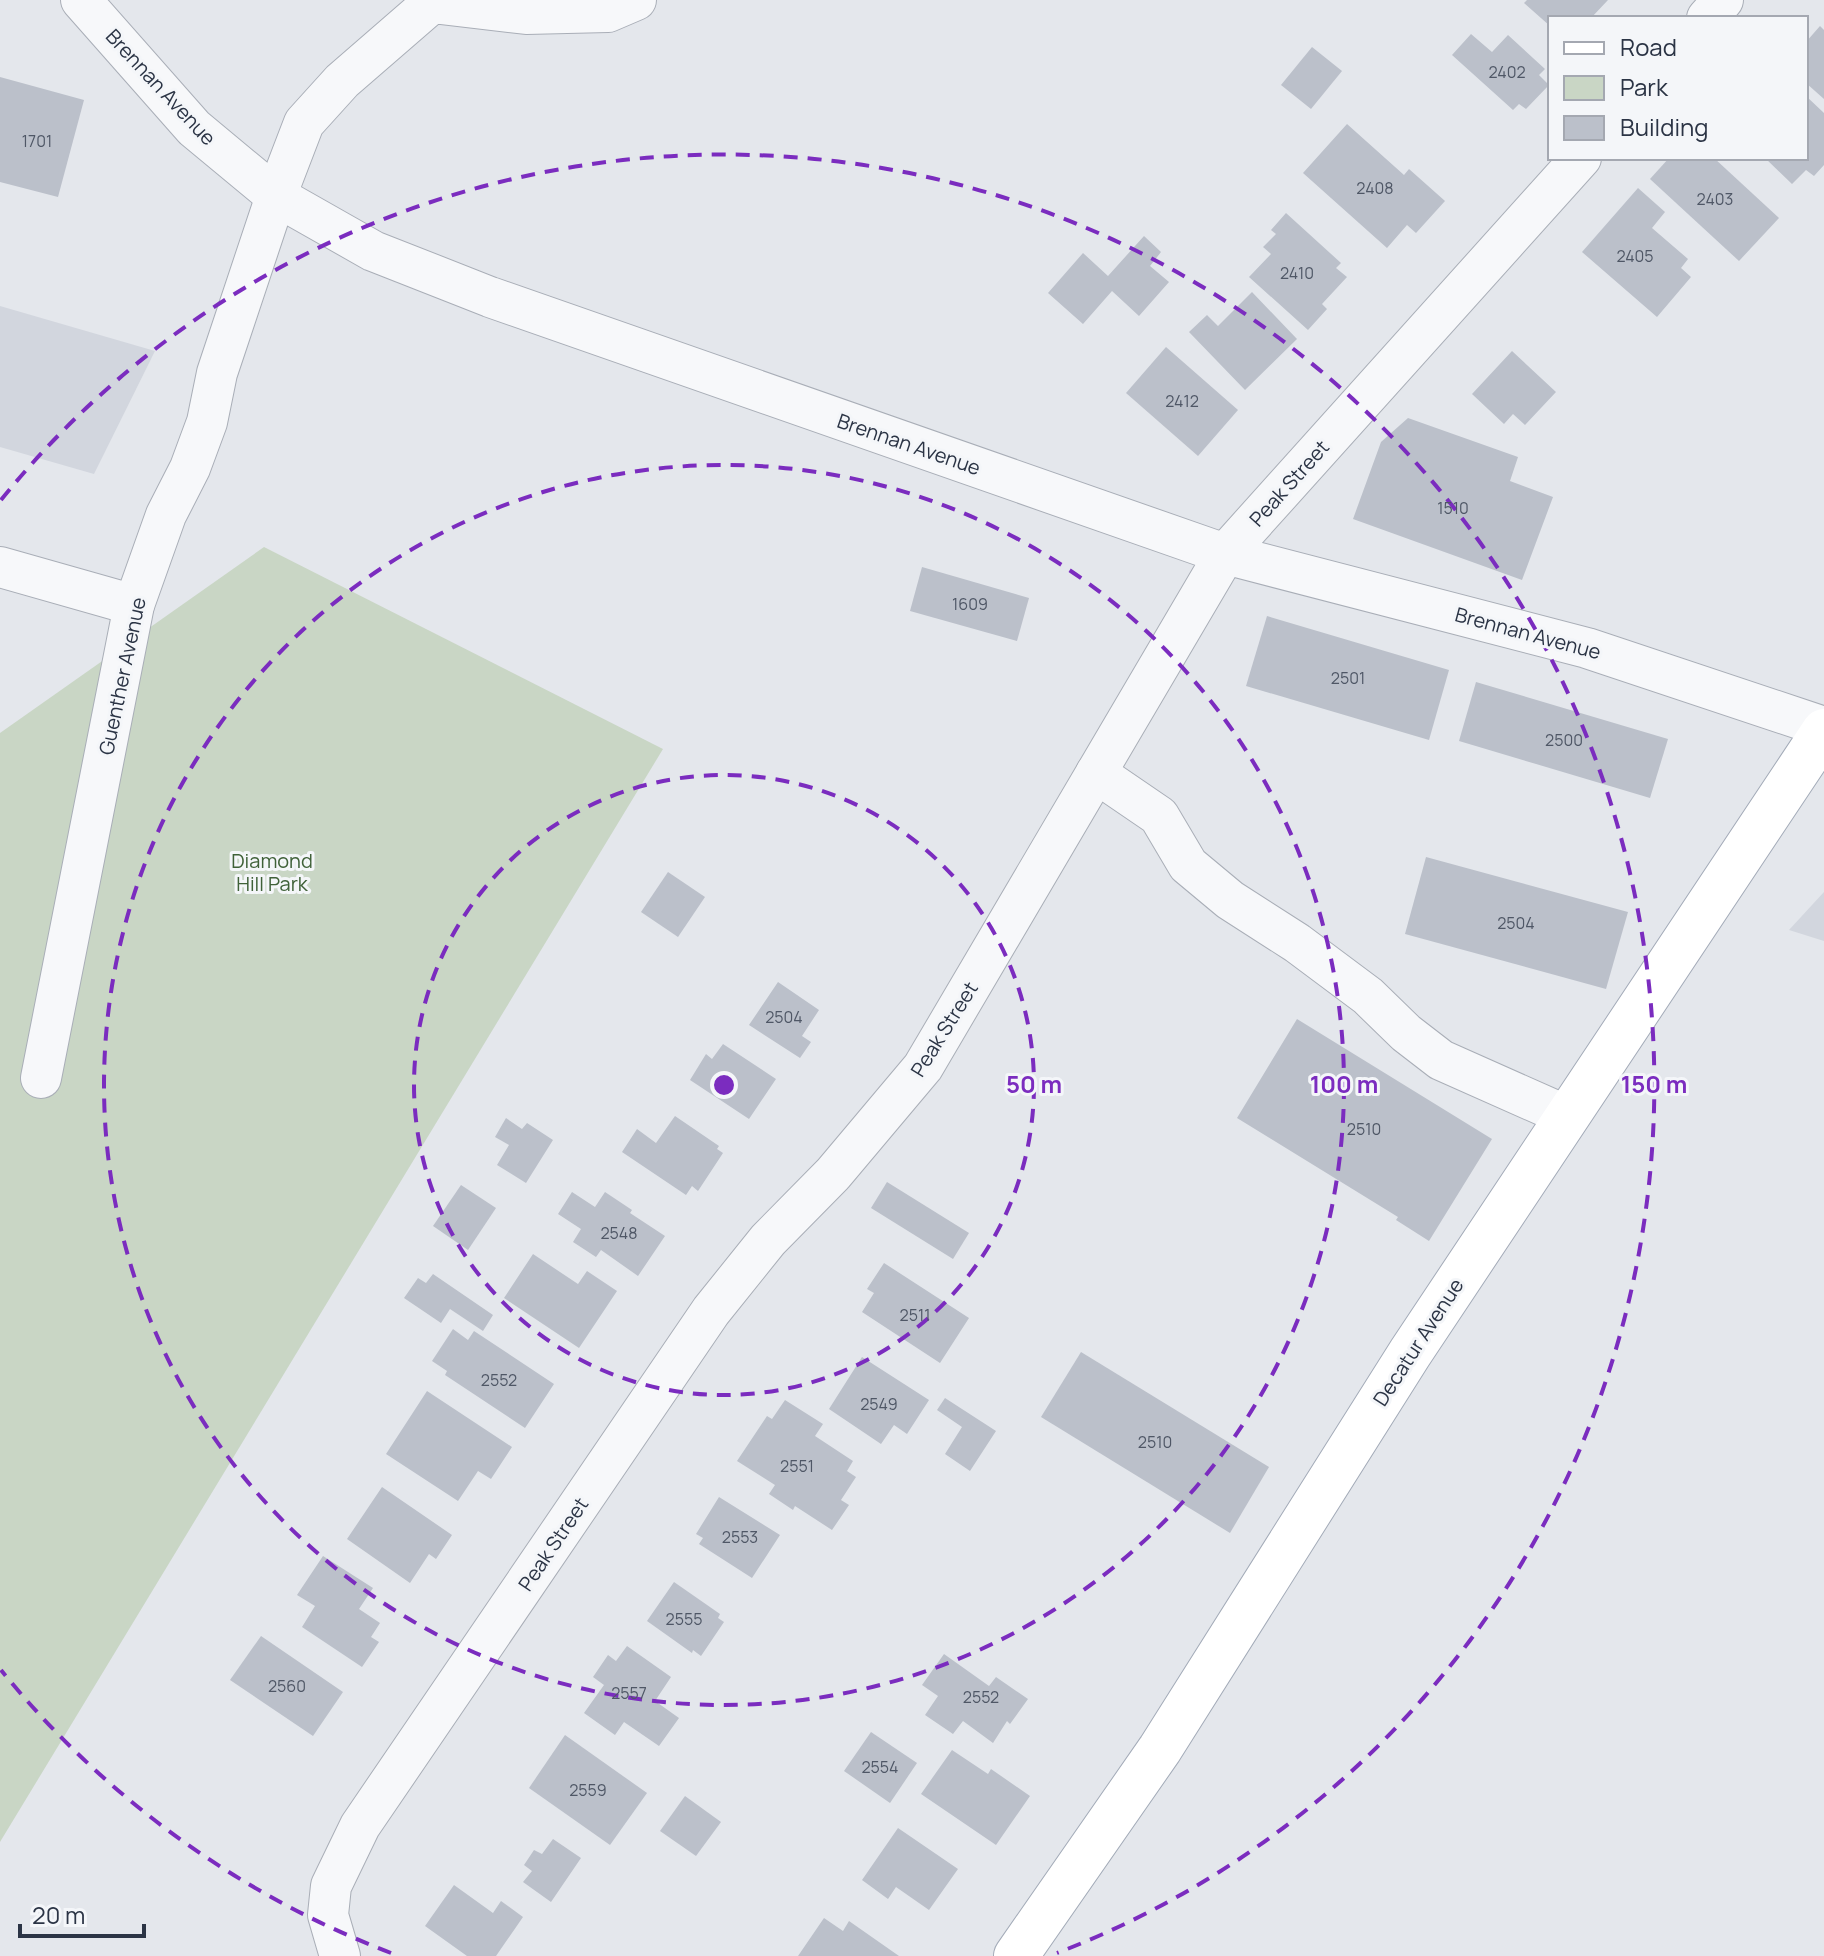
<svg xmlns="http://www.w3.org/2000/svg" width="1824" height="1956" viewBox="0 0 1824 1956" font-family="Manrope,sans-serif">
<style>
.built{fill:#d2d6de}
.green{fill:#c9d6c5}
.building{fill:#bbc0ca}
.lines{fill:none;stroke-linecap:round;stroke-linejoin:round}
.minor-casing{stroke:#a9aeb7;stroke-width:42}
.major-casing{stroke:#a3abb8;stroke-width:46}
.minor{stroke:#f7f8fa;stroke-width:40}
.major{stroke:#fff;stroke-width:44}
.ring{fill:none;stroke:#7b2cbf;stroke-width:4;stroke-dasharray:14 10}
.labels{text-anchor:middle;dominant-baseline:central;stroke-width:6;stroke-linejoin:round;paint-order:stroke}
.number-label{font-size:16px;fill:#4f5766}
.street-label{font-size:20px;fill:#2b3445;stroke:#f4f6f9}
.park-label{font-size:20px;fill:#3f6138;stroke:#f4f6f9}
.centre{fill:#7b2cbf;stroke:#f4f6f9;stroke-width:4}
.ring-label{font-size:24px;text-anchor:middle;font-weight:bold;fill:#7b2cbf;stroke:#f4f6f9;stroke-width:6;stroke-linejoin:round;paint-order:stroke}
</style>
<rect width="100%" height="100%" fill="#e4e7ec"/>
<g class="built">
<polygon points="0,306 155,351 94,474 0,447"/>
<polygon points="1824,892 1824,941 1789,930"/>
</g>
<polygon class="green" points="264,547 663,749 0,1842 0,733"/>
<g class="building">
<polygon points="1527,0 1608,0 1591,18 1550,18 1550,26 1524,3"/>
<polygon points="1820,26 1824,30 1824,99 1806,83 1806,42"/>
<polygon points="1471,34 1492,52 1508,35 1545,69 1539,75 1549,85 1526,109 1519,104 1513,110 1452,55"/>
<polygon points="1312,47 1342,71 1311,109 1281,85"/>
<polygon points="0,77 84,100 58,197 0,182"/>
<polygon points="1806,96 1824,113 1824,165 1814,176 1806,170 1792,184 1765,158 1806,158"/>
<polygon points="1347,124 1404,175 1409,169 1445,201 1416,233 1407,225 1387,248 1303,173"/>
<polygon points="1669,158 1714,158 1779,218 1739,261 1650,179"/>
<polygon points="1638,188 1665,212 1652,228 1688,259 1681,268 1691,277 1657,317 1582,252"/>
<polygon points="1286,213 1341,263 1336,268 1347,277 1322,304 1327,309 1308,330 1249,277 1271,254 1263,247 1276,234 1271,230"/>
<polygon points="1144,236 1161,252 1150,266 1169,282 1139,316 1112,291 1083,324 1048,293 1083,253 1108,276"/>
<polygon points="1252,292 1297,339 1245,390 1189,332 1207,315 1218,326"/>
<polygon points="1166,347 1238,410 1198,456 1126,393"/>
<polygon points="1512,351 1556,392 1525,425 1513,414 1504,424 1472,394"/>
<polygon points="1408,418 1518,457 1510,481 1553,497 1522,580 1353,519 1381,442"/>
<polygon points="922,567 1029,598 1017,641 910,611"/>
<polygon points="1267,616 1449,670 1429,740 1246,686"/>
<polygon points="1476,682 1668,739 1650,798 1459,741"/>
<polygon points="1426,857 1628,912 1606,989 1405,934"/>
<polygon points="668,872 705,897 678,937 641,912"/>
<polygon points="778,982 819,1010 802,1036 811,1042 800,1058 749,1025"/>
<polygon points="1297,1019 1492,1139 1429,1241 1396,1220 1398,1217 1237,1118"/>
<polygon points="723,1044 776,1079 749,1119 690,1080 706,1054 712,1059"/>
<polygon points="675,1116 719,1146 717,1149 723,1153 698,1191 692,1186 686,1195 622,1152 637,1129 656,1143"/>
<polygon points="506,1118 522,1129 527,1123 553,1140 526,1183 497,1165 509,1145 495,1137"/>
<polygon points="887,1182 969,1233 953,1259 871,1208"/>
<polygon points="461,1185 496,1208 468,1250 433,1226"/>
<polygon points="572,1192 595,1207 605,1192 632,1210 630,1213 665,1236 638,1276 601,1250 596,1257 573,1242 581,1229 558,1214"/>
<polygon points="533,1254 578,1284 587,1271 617,1291 579,1348 504,1298"/>
<polygon points="884,1263 969,1318 940,1363 862,1312 874,1293 867,1289"/>
<polygon points="433,1274 493,1315 483,1331 450,1309 441,1323 404,1298 418,1278 426,1283"/>
<polygon points="453,1329 468,1340 474,1331 554,1384 525,1428 445,1375 447,1371 432,1361"/>
<polygon points="1081,1352 1269,1467 1230,1533 1041,1417"/>
<polygon points="862,1357 929,1400 907,1434 894,1425 881,1444 829,1409"/>
<polygon points="427,1391 512,1447 491,1479 478,1471 458,1501 386,1454"/>
<polygon points="945,1398 996,1431 970,1471 945,1454 962,1427 937,1410"/>
<polygon points="785,1400 823,1424 815,1436 853,1461 847,1471 856,1477 841,1500 849,1505 832,1530 795,1506 793,1510 769,1494 775,1485 737,1461 767,1416 772,1419"/>
<polygon points="382,1487 452,1535 436,1559 429,1554 410,1583 347,1539"/>
<polygon points="719,1497 780,1535 752,1578 699,1544 703,1538 696,1534"/>
<polygon points="323,1556 373,1588 359,1609 380,1623 371,1637 379,1642 362,1667 302,1627 315,1606 297,1595"/>
<polygon points="674,1582 720,1614 718,1618 724,1622 701,1656 693,1650 692,1653 647,1621"/>
<polygon points="261,1636 343,1692 313,1736 230,1680"/>
<polygon points="627,1646 671,1677 655,1701 679,1718 659,1746 624,1722 615,1735 584,1713 604,1685 593,1677 608,1655 616,1661"/>
<polygon points="944,1654 989,1686 996,1677 1028,1699 1010,1724 1007,1721 993,1743 963,1721 953,1734 925,1715 938,1696 922,1685"/>
<polygon points="871,1732 917,1763 890,1803 844,1771"/>
<polygon points="565,1735 647,1793 610,1845 529,1788"/>
<polygon points="952,1750 988,1774 991,1769 1030,1796 996,1845 921,1794"/>
<polygon points="685,1796 721,1822 696,1856 660,1831"/>
<polygon points="898,1828 958,1869 929,1910 896,1887 888,1899 862,1880"/>
<polygon points="553,1839 581,1858 551,1902 523,1882 532,1871 524,1865 534,1850 542,1854"/>
<polygon points="454,1885 493,1913 501,1901 523,1917 496,1956 467,1956 425,1926"/>
<polygon points="824,1918 843,1931 849,1921 899,1956 798,1956"/>
</g>
<g class="lines">
<defs>
<g id="minor">
<polyline points="81,0 194,128 276,196 373,251 490,297 1225,554 1587,648 1824,727"/>
<polyline points="1707,18 1723,0"/>
<polyline points="0,567 134,605"/>
<polyline points="1096,773 1159,816 1188,865 1230,900 1297,943 1368,996 1406,1033 1441,1060 1567,1116"/>
<polyline points="41,1078 134,605 166,515 190,468 207,422 217,373 276,196 304,123 342,81 432,3 526,14 608,12 636,0"/>
<polyline points="340,1956 328,1915 331,1886 360,1826 711,1311 768,1240 833,1174 923,1067 1225,554 1581,158"/>
</g>
<polyline id="major" points="1016,1956 1160,1749 1410,1353 1824,731"/>
</defs>
<use href="#minor" class="minor-casing"/>
<use href="#major" class="major-casing"/>
<use href="#minor" class="minor"/>
<use href="#major" class="major"/>
</g>
<g class="ring">
<circle cx="724" cy="1085" r="310"/>
<circle cx="724" cy="1085" r="620"/>
<path d="M391 1953A930 930 0 0 1 1 1670M1 500A930 930 0 1 1 1057 1953"/>
</g>
<g class="labels">
<g class="number-label">
<text x="1507" y="72">2402</text>
<text x="37" y="141">1701</text>
<text x="1375" y="188">2408</text>
<text x="1715" y="199">2403</text>
<text x="1635" y="256">2405</text>
<text x="1297" y="273">2410</text>
<text x="1182" y="401">2412</text>
<text x="1453" y="508">1510</text>
<text x="970" y="604">1609</text>
<text x="1348" y="678">2501</text>
<text x="1564" y="740">2500</text>
<text x="1516" y="923">2504</text>
<text x="784" y="1017">2504</text>
<text x="1364" y="1129">2510</text>
<text x="619" y="1233">2548</text>
<text x="915" y="1315">2511</text>
<text x="499" y="1380">2552</text>
<text x="879" y="1404">2549</text>
<text x="1155" y="1442">2510</text>
<text x="797" y="1466">2551</text>
<text x="740" y="1537">2553</text>
<text x="684" y="1619">2555</text>
<text x="287" y="1686">2560</text>
<text x="629" y="1693">2557</text>
<text x="981" y="1697">2552</text>
<text x="880" y="1767">2554</text>
<text x="588" y="1790">2559</text>
</g>
<g class="street-label">
<text transform="translate(161 87) rotate(47)">Brennan Avenue</text>
<text transform="translate(909 444) rotate(19)">Brennan Avenue</text>
<text transform="translate(1289 483) rotate(-48)">Peak Street</text>
<text transform="translate(1528 633) rotate(15)">Brennan Avenue</text>
<text transform="translate(122 676) rotate(-78)">Guenther Avenue</text>
<text transform="translate(944 1029) rotate(-58)">Peak Street</text>
<text transform="translate(1418 1342) rotate(-57)">Decatur Avenue</text>
<text transform="translate(553 1544) rotate(-56)">Peak Street</text>
</g>
<g class="park-label">
<text x="272" y="860">Diamond<tspan x="272" dy="23">Hill Park</tspan></text>
</g>
</g>
<circle cx="724" cy="1085" r="12" class="centre"/>
<g class="ring-label">
<text x="1034" y="1093">50 m</text>
<text x="1344" y="1093">100 m</text>
<text x="1654" y="1093">150 m</text>
</g>
<rect x="1548" y="16" width="260" height="144" fill="#f4f6f9" stroke="#a4a8b1" stroke-width="2"/>
<rect x="1564" y="42" width="40" height="12" fill="#ffffff" stroke="#a4a8b1" stroke-width="2"/>
<text x="1620" y="56" font-size="24" fill="#2b3445">Road</text>
<rect x="1564" y="76" width="40" height="24" fill="#c9d6c5" stroke="#a4a8b1" stroke-width="2"/>
<text x="1620" y="96" font-size="24" fill="#2b3445">Park</text>
<rect x="1564" y="116" width="40" height="24" fill="#bbc0ca" stroke="#a4a8b1" stroke-width="2"/>
<text x="1620" y="136" font-size="24" fill="#2b3445">Building</text>
<path d="M20 1924v12h124v-12" fill="none" stroke="#2b3445" stroke-width="4"/>
<text x="32" y="1924" font-size="24" fill="#2b3445" stroke="#f4f6f9" stroke-width="6" paint-order="stroke">20 m</text>
</svg>
